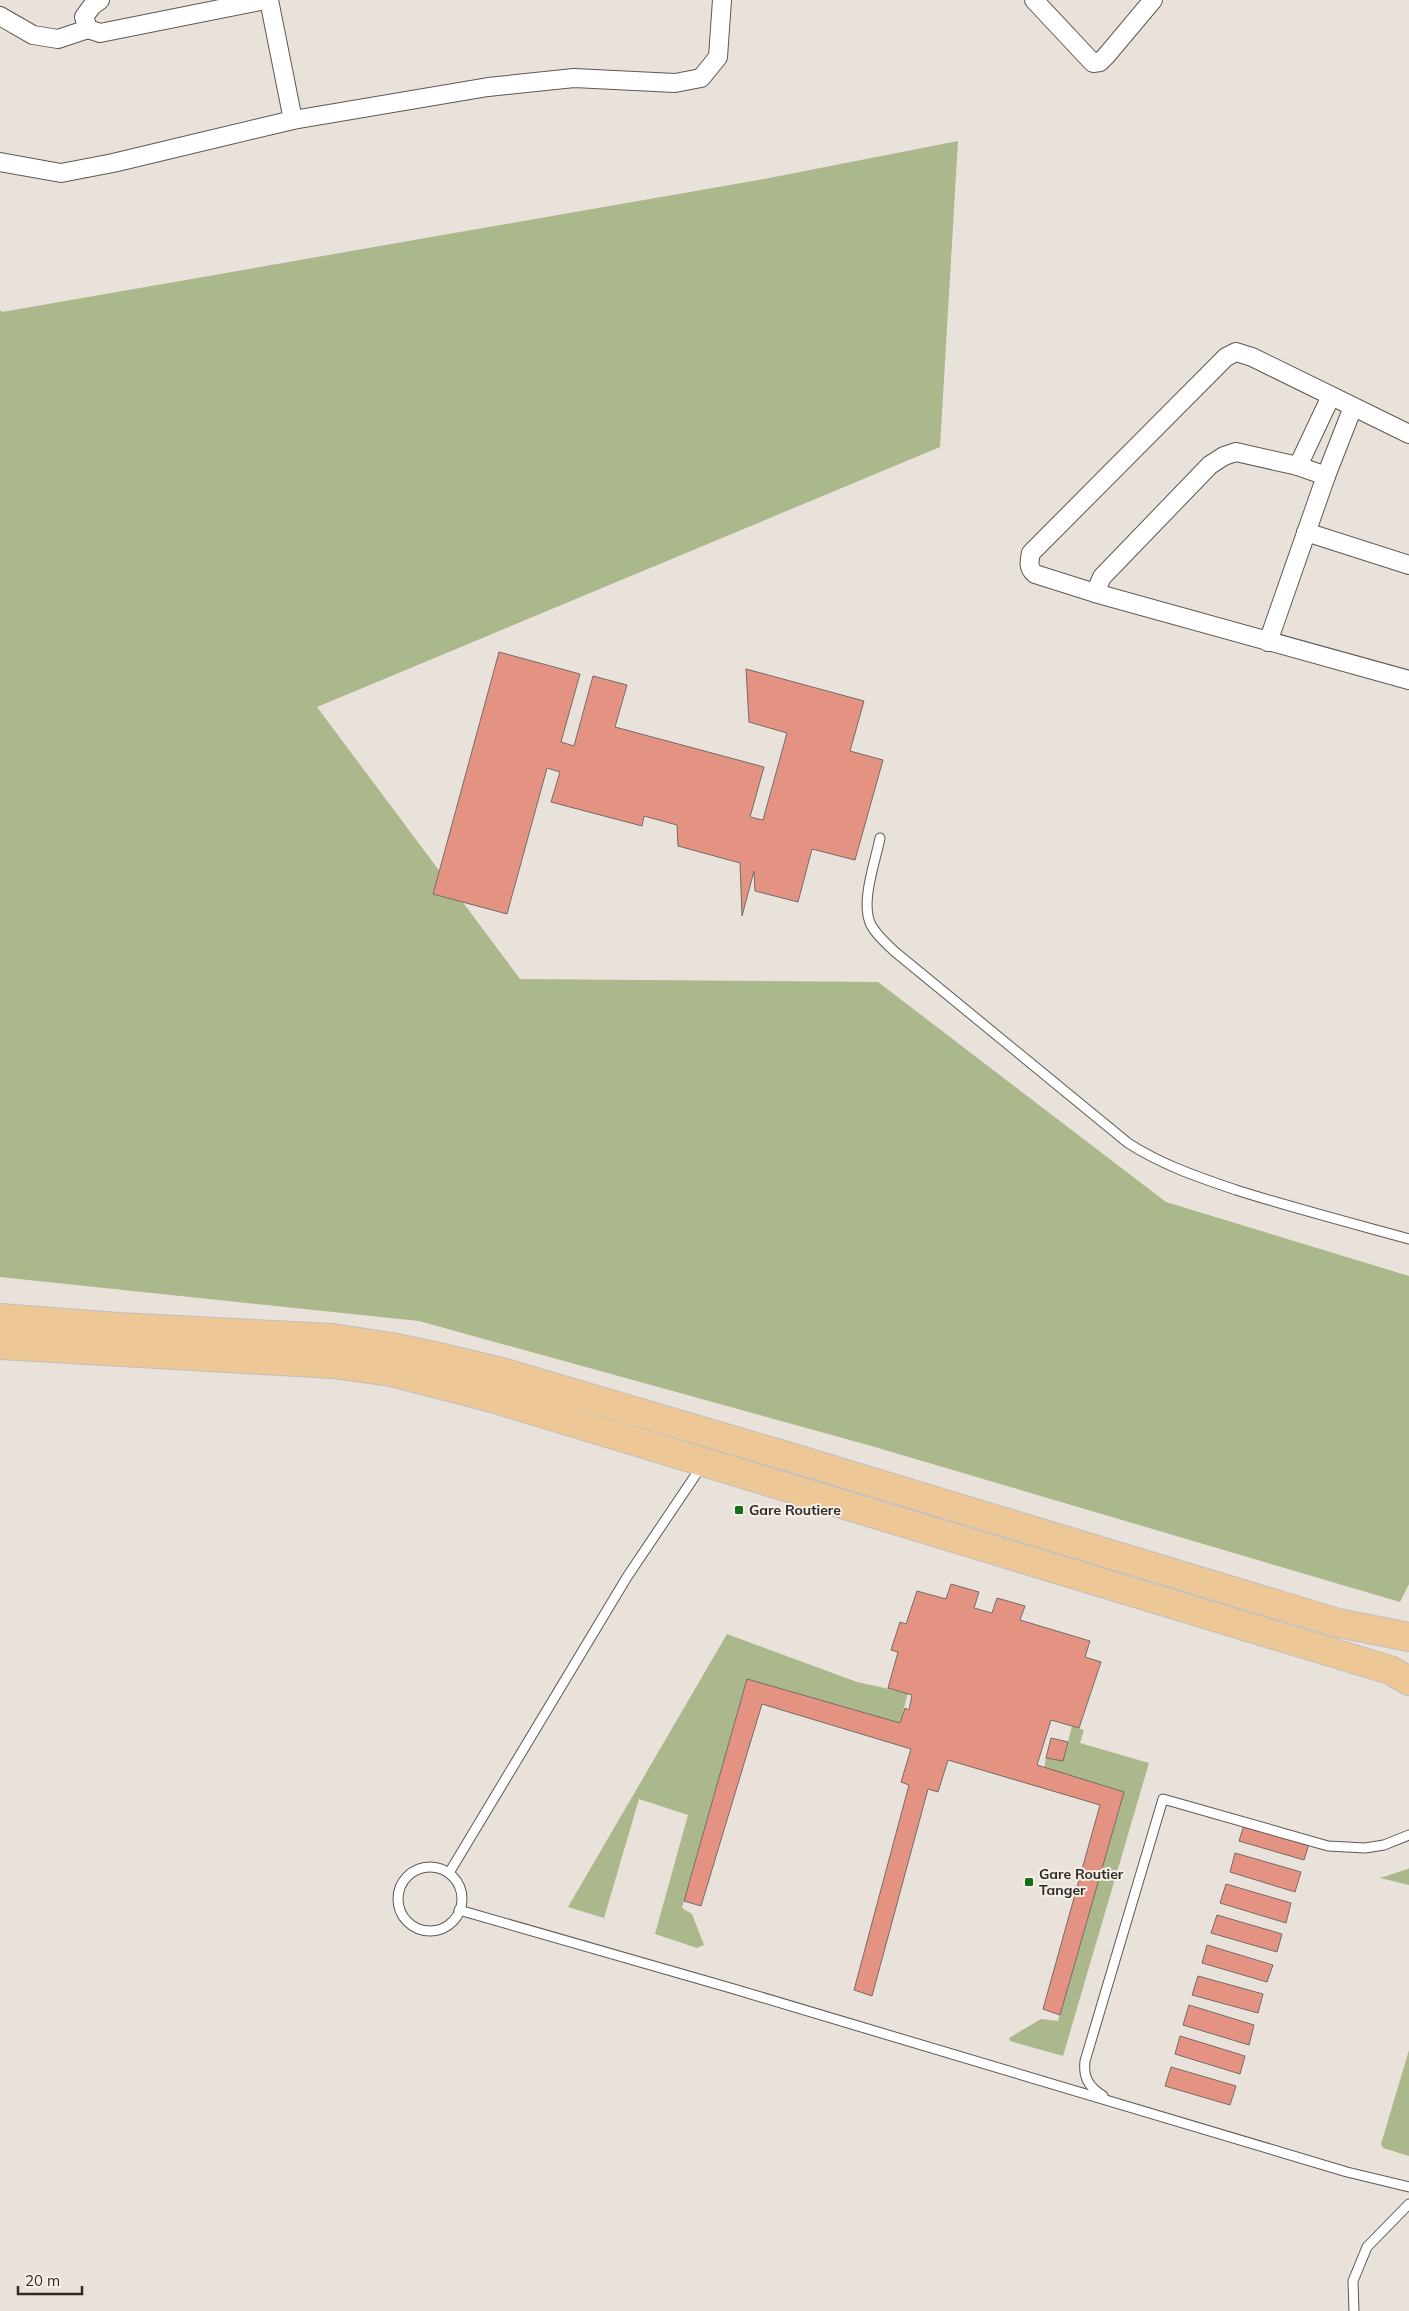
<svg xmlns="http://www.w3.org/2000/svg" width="1409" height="2311" viewBox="0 0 1409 2311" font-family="Mulish,sans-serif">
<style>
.green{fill:#aab88c}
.building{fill:#e49383;stroke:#756b69}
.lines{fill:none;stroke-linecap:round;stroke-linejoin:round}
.service-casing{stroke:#5e5952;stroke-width:11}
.minor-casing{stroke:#5e5952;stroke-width:20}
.primary-casing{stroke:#c0bfbe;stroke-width:30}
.service{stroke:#fff;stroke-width:9}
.minor{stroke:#fff;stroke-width:18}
.primary{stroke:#eec796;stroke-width:28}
.poi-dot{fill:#156d17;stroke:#f6efe7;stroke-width:2}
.labels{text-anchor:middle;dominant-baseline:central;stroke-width:4;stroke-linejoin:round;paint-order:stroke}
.poi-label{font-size:14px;font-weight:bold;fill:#2e2b28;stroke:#f6efe7;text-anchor:start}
</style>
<rect width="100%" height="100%" fill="#e9e2da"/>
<g class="green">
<polygon points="958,141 940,447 317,707 520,979 878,982 1166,1202 1409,1276 1409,1584 1400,1602 868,1445 419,1321 0,1277 0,310 2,312 764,179"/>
<polygon points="727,1634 857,1682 908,1693 900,1723 747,1679 682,1908 692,1914 704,1945 697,1948 655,1934 688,1815 639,1799 604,1918 568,1907"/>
<polygon points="1072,1726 1084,1730 1080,1743 1149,1763 1063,2056 1010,2041 1009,2038 1041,2019 1058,2021 1124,1792 1044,1768 1046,1758 1063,1761"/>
<polygon points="1409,1868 1409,1885 1380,1878 1408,1869"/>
<polygon points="1409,2050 1409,2156 1383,2148 1381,2144"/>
</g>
<g class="building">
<polygon points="499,652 580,674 561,742 574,746 593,676 627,685 615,727 764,767 750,817 763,820 787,733 749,722 746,669 864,701 850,751 883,760 855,860 812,849 798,902 755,891 754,871 742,916 740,863 678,846 677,825 644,816 642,826 551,802 560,772 547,768 507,914 433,894"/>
<polygon points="951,1584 979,1592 974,1608 992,1613 997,1598 1025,1606 1020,1620 1090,1641 1085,1657 1101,1662 1079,1728 1051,1720 1037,1765 1124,1792 1060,2015 1043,2009 1100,1805 948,1760 938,1792 928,1789 872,1996 854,1990 909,1785 901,1782 911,1749 762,1704 701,1906 684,1901 747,1679 900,1723 905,1708 909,1710 912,1695 888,1688 898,1652 891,1650 900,1622 906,1624 917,1591 946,1599"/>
<polygon points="1051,1738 1068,1742 1063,1761 1046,1758"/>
<polygon points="1244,1825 1309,1844 1304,1860 1239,1841"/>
<polygon points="1235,1853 1301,1872 1295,1892 1230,1872"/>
<polygon points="1226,1884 1291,1903 1286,1923 1220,1903"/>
<polygon points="1217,1915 1282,1934 1277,1952 1211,1933"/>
<polygon points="1207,1945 1273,1965 1267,1982 1202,1963"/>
<polygon points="1198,1976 1263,1994 1258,2013 1192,1995"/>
<polygon points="1189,2005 1254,2025 1249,2045 1183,2025"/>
<polygon points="1180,2036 1245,2056 1240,2074 1175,2054"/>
<polygon points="1171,2067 1236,2086 1230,2105 1165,2086"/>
</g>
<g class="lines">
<defs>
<g id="service">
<path d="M880,838C875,863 860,903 871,925C877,936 886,943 894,951L1128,1143C1162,1165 1198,1177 1236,1190C1293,1208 1351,1223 1409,1239"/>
<circle cx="430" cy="1899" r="32"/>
<polyline points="449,1873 627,1577 703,1464"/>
<polyline points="459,1910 734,1989 1347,2172 1409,2187"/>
<path d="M1103,2096C1089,2087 1083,2078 1085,2061L1163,1799L1328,1846L1365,1848L1384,1845L1409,1835"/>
<polyline points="1354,2311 1353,2281 1367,2247 1409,2204"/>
</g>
<g id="minor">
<polyline points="100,0 92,6 84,17 88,29 100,33 265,0"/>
<polyline points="269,0 293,120"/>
<polyline points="1034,0 1093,63 1100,62 1106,56 1153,0"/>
<polyline points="0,16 33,35 58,39 88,29"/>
<polyline points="0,162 61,173 113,163 293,120 488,87 574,78 675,83 701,78 718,57 722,0"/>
<path d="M1409,434L1252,357L1236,352L1226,357L1031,553C1029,562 1028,568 1035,574L1095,593L1409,680"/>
<polyline points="1298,466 1331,396"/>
<polyline points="1326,476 1353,407"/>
<polyline points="1306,532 1409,565"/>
<polyline points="1095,593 1102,577 1210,465 1224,456 1236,452 1298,466 1326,476 1268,642"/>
</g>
<g id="primary">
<polyline points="0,1318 119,1327 333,1338 391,1347 439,1357 498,1371 783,1455 1338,1623 1409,1637"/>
<polyline points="0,1345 332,1364 391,1372 492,1398 1390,1670 1409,1681"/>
</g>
</defs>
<use href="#service" class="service-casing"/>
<use href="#minor" class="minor-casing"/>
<use href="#primary" class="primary-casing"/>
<use href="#service" class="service"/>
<use href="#minor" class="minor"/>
<use href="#primary" class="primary"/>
</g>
<g class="poi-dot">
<rect x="734" y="1505" width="10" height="10" rx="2.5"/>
<rect x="1024" y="1877" width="10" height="10" rx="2.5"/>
</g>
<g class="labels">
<g class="poi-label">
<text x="749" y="1510">Gare Routiere</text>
<text x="1039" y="1874">Gare Routier<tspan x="1039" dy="16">Tanger</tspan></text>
</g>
</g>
<path d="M18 2286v8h64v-8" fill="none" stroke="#2e2b28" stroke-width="2.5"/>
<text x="25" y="2286" font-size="15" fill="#2e2b28" stroke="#f6efe7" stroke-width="4" paint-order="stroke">20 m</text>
</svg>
